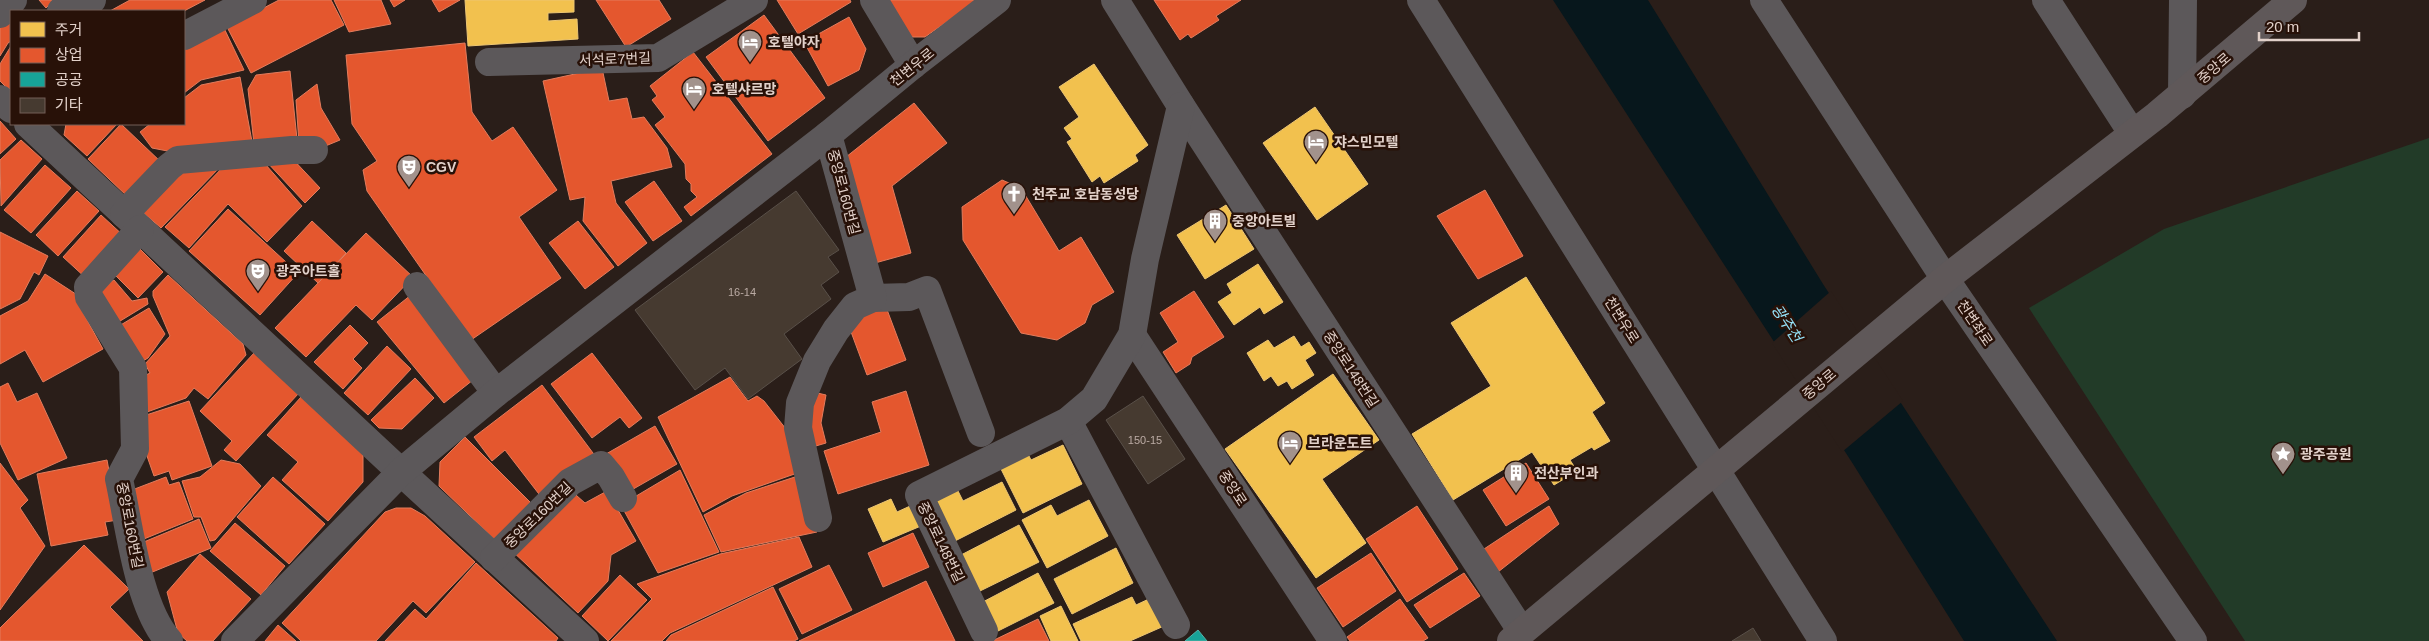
<svg xmlns="http://www.w3.org/2000/svg" width="2429" height="641" viewBox="0 0 2429 641" font-family="Arial,'Noto Sans KR',sans-serif">
<style>
.green{fill:#223b28}
.water{fill:#07171c}
.pier{fill:#2a1e19}
.homes{fill:#f2c14e;stroke:#edc673}
.shops{fill:#e4572e;stroke:#e37c5d}
.public{fill:#17a398;stroke:#54b1a7}
.building{fill:#463a30;stroke:#595049}
.lines{fill:none;stroke-linecap:round;stroke-linejoin:round}
.minor{stroke:#5c585a;stroke-width:28}
.major{stroke:#5f5859;stroke-width:28}
.labels{text-anchor:middle;dominant-baseline:central;stroke-width:5;stroke-linejoin:round;paint-order:stroke}
.number-label{font-size:11px;fill:#bbaba4}
.poi-label{font-size:14px;font-weight:bold;fill:#e2d1ca;stroke:#281108;text-anchor:start}
.street-label{font-size:14px;fill:#e2d1ca;stroke:#281108}
.water-label{font-size:15px;font-style:italic;fill:#95e3fa;stroke:#281108}
</style>
<rect width="100%" height="100%" fill="#2a1e19"/>
<polygon class="green" points="2429,138 2429,641 2245,641 2029,308 2164,229"/>
<polygon class="water" points="1553,0 1648,0 1823,284 2057,641 1964,641 1853,464"/>
<polygon class="pier" points="1831,291 1903,401 1842,452 1772,343"/>
<g class="homes">
<polygon points="465,0 574,0 574,12 548,13 548,21 577,19 578,39 468,46"/>
<polygon points="1094,64 1148,145 1135,155 1138,161 1104,183 1100,176 1092,182 1067,142 1072,139 1064,128 1079,117 1059,87"/>
<polygon points="1315,107 1368,184 1317,220 1263,143"/>
<polygon points="1226,205 1254,249 1205,279 1177,235"/>
<polygon points="1258,264 1283,302 1264,314 1260,307 1234,325 1218,302 1232,293 1227,284"/>
<polygon points="1526,277 1605,403 1592,412 1610,441 1594,450 1592,447 1570,460 1577,471 1554,485 1532,452 1453,500 1412,434 1491,386 1451,323"/>
<polygon points="1294,336 1301,347 1309,342 1316,353 1305,360 1314,375 1292,389 1287,381 1278,386 1271,376 1264,381 1247,353 1268,340 1274,348"/>
<polygon points="1333,374 1379,440 1322,479 1366,543 1316,578 1225,449"/>
<polygon points="1063,445 1082,484 1023,513 998,463 1026,450 1031,460"/>
<polygon points="1002,482 1016,510 949,544 927,501 956,487 963,501"/>
<polygon points="891,499 897,512 919,502 928,523 883,542 868,509"/>
<polygon points="1089,500 1108,536 1047,568 1022,520 1051,505 1057,516"/>
<polygon points="1019,525 1039,562 980,591 961,555"/>
<polygon points="1116,548 1133,583 1072,614 1054,579"/>
<polygon points="1038,573 1054,603 994,633 979,604"/>
<polygon points="1132,597 1136,605 1151,598 1164,626 1130,641 1081,641 1073,624"/>
<polygon points="1061,606 1078,641 1051,641 1040,616"/>
</g>
<g class="shops">
<polygon points="39,0 54,0 46,8"/>
<polygon points="130,0 205,0 184,11 110,11"/>
<polygon points="279,0 331,0 344,25 251,73 227,27"/>
<polygon points="334,0 381,0 391,24 349,32"/>
<polygon points="390,0 405,0 394,7"/>
<polygon points="432,0 460,0 439,12"/>
<polygon points="596,0 659,0 671,19 626,47"/>
<polygon points="777,0 850,0 851,2 798,34"/>
<polygon points="885,0 978,0 925,37 911,37"/>
<polygon points="1154,0 1241,0 1216,16 1219,20 1191,38 1188,34 1180,40"/>
<polygon points="11,11 11,41 8,43 0,56 0,20"/>
<polygon points="764,15 825,98 768,141 706,57"/>
<polygon points="849,17 866,49 859,70 828,86 804,42"/>
<polygon points="223,26 244,70 201,80 184,93 184,48"/>
<polygon points="465,43 472,112 492,141 513,127 557,190 519,217 561,278 471,340 367,191 363,170 377,161 352,124 346,55"/>
<polygon points="11,46 11,89 8,89 0,81 0,64"/>
<polygon points="693,52 772,154 691,216 684,207 697,197 691,191 691,184 686,179 685,164 655,125 665,117 652,100 657,96 650,86"/>
<polygon points="602,68 609,101 627,98 632,119 644,117 667,148 672,167 611,181 616,203 647,243 618,266 583,221 585,197 570,200 543,81"/>
<polygon points="290,71 297,139 254,144 248,89 256,75"/>
<polygon points="240,77 253,147 183,154 152,148 140,132 150,124 184,124 184,98 201,85"/>
<polygon points="317,84 321,108 340,140 323,147 299,144 296,100"/>
<polygon points="914,103 947,143 892,186 911,253 875,263 846,157"/>
<polygon points="0,121 16,139 0,154"/>
<polygon points="66,124 117,124 87,156 64,135"/>
<polygon points="121,124 162,163 129,198 88,159"/>
<polygon points="21,140 42,159 1,206 0,160"/>
<polygon points="288,154 320,188 305,203 265,160"/>
<polygon points="226,164 266,165 302,206 267,242 228,204 189,248 165,227"/>
<polygon points="45,165 71,188 31,233 4,210"/>
<polygon points="222,165 161,228 140,210 186,168"/>
<polygon points="1002,180 1021,188 1059,251 1081,237 1114,292 1092,305 1085,323 1057,340 1021,333 963,240 962,207"/>
<polygon points="654,181 682,221 653,241 625,202"/>
<polygon points="1485,190 1523,256 1478,279 1437,216"/>
<polygon points="77,191 99,211 58,256 36,235"/>
<polygon points="228,209 298,273 260,315 189,251"/>
<polygon points="101,215 125,237 87,279 63,257"/>
<polygon points="312,221 346,253 318,283 284,251"/>
<polygon points="578,221 614,267 585,289 549,243"/>
<polygon points="0,232 48,256 39,275 34,272 20,299 0,309"/>
<polygon points="366,233 413,277 372,320 356,305 306,357 275,328"/>
<polygon points="135,244 163,272 138,298 109,269"/>
<polygon points="45,274 85,300 80,307 103,349 43,382 25,350 0,364 0,316 28,301"/>
<polygon points="168,275 243,344 246,355 208,399 194,388 186,398 147,412 138,379 150,373 145,364 170,336 153,296 153,291"/>
<polygon points="114,280 132,301 147,298 148,304 112,326 92,291"/>
<polygon points="1194,291 1224,337 1192,357 1190,364 1176,373 1163,352 1178,342 1160,313"/>
<polygon points="411,295 478,376 444,403 377,322"/>
<polygon points="886,307 906,360 867,375 847,321"/>
<polygon points="149,308 165,334 148,358 136,365 114,329"/>
<polygon points="350,325 368,343 353,359 362,368 343,389 314,362"/>
<polygon points="387,346 411,369 368,415 344,393"/>
<polygon points="255,352 299,393 236,461 224,450 232,441 200,411"/>
<polygon points="592,353 642,418 629,428 620,417 592,438 551,384"/>
<polygon points="730,377 748,401 757,396 764,401 793,438 803,471 732,496 703,512 658,417"/>
<polygon points="415,378 434,398 402,429 379,428 371,420"/>
<polygon points="8,383 17,402 37,393 67,458 18,480 0,443 0,387"/>
<polygon points="542,385 596,457 542,498 505,450 492,461 474,437"/>
<polygon points="809,391 826,395 821,423 826,443 809,448"/>
<polygon points="906,391 929,465 838,494 824,451 881,432 872,402"/>
<polygon points="301,397 363,452 363,482 328,521 282,480 298,462 267,435"/>
<polygon points="189,401 212,466 172,480 169,471 154,476 134,419"/>
<polygon points="655,426 677,464 628,492 606,454"/>
<polygon points="465,437 534,506 498,543 439,486 440,462"/>
<polygon points="107,460 118,520 105,522 108,535 51,546 37,474"/>
<polygon points="221,460 240,464 261,486 215,540 210,541 201,517 194,517 182,481 200,477"/>
<polygon points="0,463 28,500 20,508 45,546 0,610"/>
<polygon points="1526,463 1549,499 1506,526 1483,490"/>
<polygon points="680,470 719,552 658,573 621,505"/>
<polygon points="804,474 817,532 721,552 704,515 746,493"/>
<polygon points="166,477 169,485 179,482 193,519 139,541 132,490"/>
<polygon points="273,477 325,524 289,564 237,517"/>
<polygon points="568,488 585,503 607,491 636,541 611,555 608,581 578,613 510,549"/>
<polygon points="1417,506 1458,569 1407,602 1366,539"/>
<polygon points="1549,506 1559,524 1498,572 1484,549"/>
<polygon points="396,508 411,508 425,516 475,562 426,613 413,601 376,641 301,641 282,623 385,512"/>
<polygon points="199,519 211,548 150,573 139,544"/>
<polygon points="235,523 285,566 261,595 210,551"/>
<polygon points="913,533 929,567 883,587 868,553"/>
<polygon points="799,537 812,567 670,633 662,641 611,641 652,599 637,584 720,554"/>
<polygon points="84,545 129,589 110,607 143,641 0,641 0,628"/>
<polygon points="1371,553 1396,591 1343,627 1317,588"/>
<polygon points="200,554 251,599 213,641 187,641 178,633 167,592"/>
<polygon points="476,563 558,638 556,641 385,641 415,609 426,619"/>
<polygon points="829,565 852,610 802,634 779,589"/>
<polygon points="1464,573 1480,596 1430,628 1414,605"/>
<polygon points="620,575 647,600 608,641 582,616"/>
<polygon points="926,581 955,641 799,641"/>
<polygon points="773,587 798,639 794,641 666,641 671,635"/>
<polygon points="1400,599 1428,638 1423,641 1350,641 1347,637"/>
<polygon points="1038,619 1049,641 992,641"/>
<polygon points="278,625 296,641 265,641"/>
</g>
<polygon class="public" points="1198,630 1207,641 1185,641"/>
<g class="building">
<polygon points="796,191 839,250 828,257 839,272 821,285 831,299 784,334 802,359 748,399 725,368 695,390 635,310"/>
<polygon points="1143,396 1185,459 1148,484 1106,420"/>
<polygon points="1753,628 1761,641 1732,641"/>
</g>
<g class="lines">
<g class="minor">
<polyline points="874,0 913,65"/>
<polyline points="1115,0 1181,106 1522,632"/>
<polyline points="1421,0 1823,641"/>
<polyline points="1764,0 1945,279 2193,641"/>
<polyline points="2046,0 2132,133"/>
<polyline points="61,11 92,0"/>
<polyline points="0,14 13,0"/>
<polyline points="184,36 253,0"/>
<polyline points="489,62 658,58 754,0"/>
<polyline points="2182,95 2183,0"/>
<polyline points="0,99 11,109"/>
<polyline points="28,124 401,472 585,641"/>
<polyline points="124,214 169,167 178,160 292,150 314,150"/>
<path d="M140,229L88,287L89,297L133,368L135,449L119,479C129,524 138,607 169,641"/>
<polyline points="417,286 496,393"/>
<polyline points="873,298 909,297 927,290 981,433"/>
<polyline points="1132,335 1333,641"/>
<polyline points="1068,421 1176,625"/>
<polyline points="818,518 798,428 800,403 817,361 836,330 855,306 873,298 828,135"/>
<polyline points="494,558 570,482 601,465 611,477 623,498"/>
<polyline points="984,631 919,495 1068,421 1094,399 1132,335 1145,259 1181,106"/>
<polyline points="235,641 401,472 496,393 828,135 913,65 997,0"/>
</g>
<polyline class="major" points="1511,641 1945,279 2157,115 2293,0"/>
</g>
<defs>
<symbol id="hotel-pin" viewBox="-11 -11 22 30"><path d="M0 17L-7.5 6A9.5 9.5 0 1 1 7.5 6Z" fill="#a2928c" stroke="#281108"/><path d="M-6-4.5h1.5V1H6V5H4.5V3h-9V5H-6ZM-4 0a1.8 1.8 0 1 1 3.6 0ZM.5 0V-2.5h3Q6-2.5 6 0Z" fill="#fff"/></symbol>
<symbol id="theatre-pin" viewBox="-11 -11 22 30"><path d="M0 17L-7.5 6A9.5 9.5 0 1 1 7.5 6Z" fill="#a2928c" stroke="#281108"/><path d="M-5-5.5Q0-4 5-5.5V0Q5 5 0 6Q-5 5-5 0ZM-3.3-2.5H-1v1.5H-3.3ZM1-2.5H3.3v1.5H1ZM-2.8 1Q0 5.5 2.8 1Z" fill="#fff"/></symbol>
<symbol id="church-pin" viewBox="-11 -11 22 30"><path d="M0 17L-7.5 6A9.5 9.5 0 1 1 7.5 6Z" fill="#a2928c" stroke="#281108"/><path d="M-1.2-6h2.4v3.5h3.3v2.4h-3.3V6h-2.4V-.1h-3.3v-2.4h3.3Z" fill="#fff"/></symbol>
<symbol id="building-pin" viewBox="-11 -11 22 30"><path d="M0 17L-7.5 6A9.5 9.5 0 1 1 7.5 6Z" fill="#a2928c" stroke="#281108"/><path d="M-4-6H4V6H1V3H-1V6H-4ZM-2.5-4.3h1.7v1.8h-1.7ZM.8-4.3h1.7v1.8H.8ZM-2.5-1h1.7V.8h-1.7ZM.8-1h1.7V.8H.8Z" fill="#fff"/></symbol>
<symbol id="sight-pin" viewBox="-11 -11 22 30"><path d="M0 17L-7.5 6A9.5 9.5 0 1 1 7.5 6Z" fill="#a2928c" stroke="#281108"/><path d="M0-6L1.8-2.2L6-1.7L2.9 1.2L3.7 5.4L0 3.3L-3.7 5.4L-2.9 1.2L-6-1.7L-1.8-2.2Z" fill="#fff"/></symbol>
</defs>
<g fill-rule="evenodd">
<use href="#hotel-pin" x="736" y="28" width="28" height="38"/>
<use href="#hotel-pin" x="680" y="75" width="28" height="38"/>
<use href="#hotel-pin" x="1302" y="128" width="28" height="38"/>
<use href="#theatre-pin" x="395" y="153" width="28" height="38"/>
<use href="#church-pin" x="1000" y="180" width="28" height="38"/>
<use href="#building-pin" x="1201" y="207" width="28" height="38"/>
<use href="#theatre-pin" x="244" y="257" width="28" height="38"/>
<use href="#hotel-pin" x="1276" y="429" width="28" height="38"/>
<use href="#sight-pin" x="2269" y="440" width="28" height="38"/>
<use href="#building-pin" x="1502" y="459" width="28" height="38"/>
</g>
<g class="labels">
<g class="number-label">
<text x="742" y="292">16-14</text>
<text x="1145" y="440">150-15</text>
</g>
<g class="poi-label">
<text x="768" y="42">호텔야자</text>
<text x="712" y="89">호텔샤르망</text>
<text x="1334" y="142">쟈스민모텔</text>
<text x="426" y="167">CGV</text>
<text x="1032" y="194">천주교 호남동성당</text>
<text x="1232" y="221">중앙아트빌</text>
<text x="276" y="271">광주아트홀</text>
<text x="1308" y="443">브라운도트</text>
<text x="2300" y="454">광주공원</text>
<text x="1534" y="473">전산부인과</text>
</g>
<g class="street-label">
<text transform="translate(615 59) rotate(-2)">서석로7번길</text>
<text transform="translate(912 67) rotate(-39)">천변우로</text>
<text transform="translate(2214 68) rotate(-41)">중앙로</text>
<text transform="translate(844 192) rotate(75)">중앙로160번길</text>
<text transform="translate(1622 320) rotate(58)">천변우로</text>
<text transform="translate(1975 323) rotate(56)">천변좌로</text>
<text transform="translate(1351 369) rotate(57)">중앙로148번길</text>
<text transform="translate(1819 384) rotate(-40)">중앙로</text>
<text transform="translate(1233 488) rotate(57)">중앙로</text>
<text transform="translate(538 515) rotate(-44)">중앙로160번길</text>
<text transform="translate(130 525) rotate(79)">중앙로160번길</text>
<text transform="translate(941 542) rotate(64)">중앙로148번길</text>
</g>
<g class="water-label">
<text transform="translate(1787 323) rotate(57)">광주천</text>
</g>
</g>
<rect x="10" y="10" width="175" height="115" fill="#281108" stroke="#725e56"/>
<rect x="20" y="22" width="25" height="15" fill="#f2c14e" stroke="#725e56"/>
<text x="55" y="35" font-size="15" fill="#e2d1ca">주거</text>
<rect x="20" y="48" width="25" height="15" fill="#e4572e" stroke="#725e56"/>
<text x="55" y="60" font-size="15" fill="#e2d1ca">상업</text>
<rect x="20" y="72" width="25" height="15" fill="#17a398" stroke="#725e56"/>
<text x="55" y="85" font-size="15" fill="#e2d1ca">공공</text>
<rect x="20" y="98" width="25" height="15" fill="#463a30" stroke="#725e56"/>
<text x="55" y="110" font-size="15" fill="#e2d1ca">기타</text>
<path d="M2259 32v8h100v-8" fill="none" stroke="#e2d1ca" stroke-width="2.5"/>
<text x="2266" y="32" font-size="15" fill="#e2d1ca" stroke="#281108" stroke-width="4" paint-order="stroke">20 m</text>
</svg>
